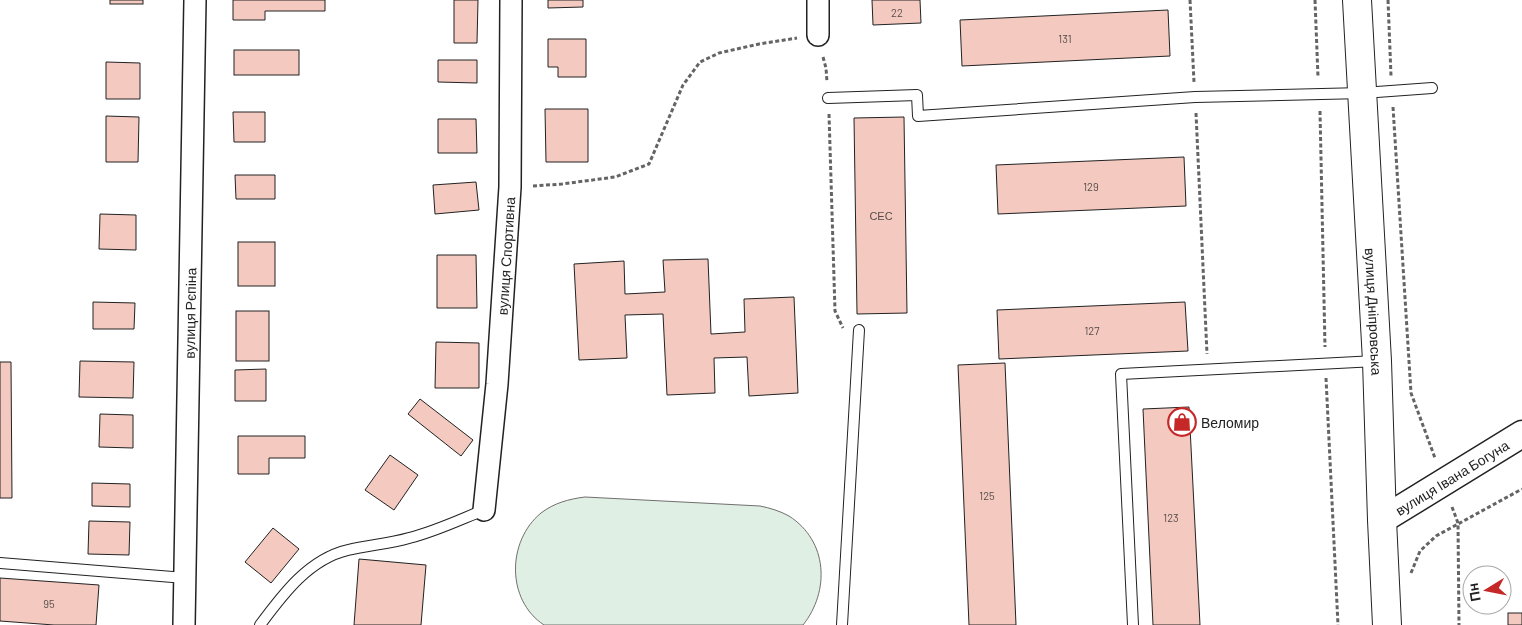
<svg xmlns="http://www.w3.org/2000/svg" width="1522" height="625" viewBox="0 0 1522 625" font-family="Barlow,sans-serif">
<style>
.green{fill:#e0efe3;stroke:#6f6f6f}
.building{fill:#f3c9c0;stroke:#222}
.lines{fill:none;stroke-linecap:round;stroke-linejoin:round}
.service-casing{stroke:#222;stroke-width:12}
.minor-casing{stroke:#222;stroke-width:24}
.tertiary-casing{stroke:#222;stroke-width:29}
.trunk-casing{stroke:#222;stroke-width:30}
.path{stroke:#646464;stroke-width:3;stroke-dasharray:4 2.5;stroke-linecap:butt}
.service{stroke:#fff;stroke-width:10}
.minor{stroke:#fff;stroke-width:21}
.tertiary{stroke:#fff;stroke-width:26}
.trunk{stroke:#fff;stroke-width:28}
.labels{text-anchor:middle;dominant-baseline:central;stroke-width:4;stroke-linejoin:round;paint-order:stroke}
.number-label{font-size:11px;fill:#564c4a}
.street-label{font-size:14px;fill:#222;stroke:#fff}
.poi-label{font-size:14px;fill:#222;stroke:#fff;text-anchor:start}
</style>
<rect width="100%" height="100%" fill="#fff"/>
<path class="green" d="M585,497L760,506C770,508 780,511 789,516C828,541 830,591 803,625H544C506,600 507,541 541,513C554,503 569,499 585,497Z"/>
<g class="building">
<rect x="110" y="0" width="33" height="4"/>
<polygon points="233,0 325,0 325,11 265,11 265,20 233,20"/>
<polygon points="454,0 478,0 477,43 454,43"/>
<polygon points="548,0 583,0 583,7 548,8"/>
<polygon points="872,0 920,0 921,23 873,25"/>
<polygon points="1168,10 1170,56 962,66 960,20"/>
<polygon points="548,39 586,39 586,77 558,77 558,67 548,67"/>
<rect x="234" y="50" width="65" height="25"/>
<polygon points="438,60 477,60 477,83 438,82"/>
<polygon points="106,62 140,63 140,99 106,99"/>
<polygon points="545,109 588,109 588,162 546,162"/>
<polygon points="233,112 265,112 265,142 234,142"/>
<polygon points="106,116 139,117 138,162 106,162"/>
<polygon points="904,117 907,313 857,314 854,118"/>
<polygon points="438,119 476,119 477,153 438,153"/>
<polygon points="1184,157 1186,206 998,214 996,165"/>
<polygon points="235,175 275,175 275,199 236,199"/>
<polygon points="476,182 479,210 435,214 433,185"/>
<polygon points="100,214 136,215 136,250 99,249"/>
<rect x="238" y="242" width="37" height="44"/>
<polygon points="437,255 476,255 477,308 437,308"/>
<polygon points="708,259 711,334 745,332 744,299 794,297 798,393 749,396 747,357 714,358 715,393 667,395 663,314 625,315 627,358 579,360 574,264 624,261 625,294 665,292 663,260"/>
<polygon points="93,302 135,303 134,329 93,329"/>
<polygon points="1185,302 1188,351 999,359 997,310"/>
<rect x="236" y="311" width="33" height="50"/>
<polygon points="436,342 479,343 479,388 435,388"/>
<polygon points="80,361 134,362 133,398 79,397"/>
<polygon points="0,362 11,362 12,498 0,498"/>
<polygon points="1005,363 1016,625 969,625 958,365"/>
<polygon points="266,369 266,401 235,401 235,370"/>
<polygon points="420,399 473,440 461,456 408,414"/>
<polygon points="1189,407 1200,625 1153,625 1143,409"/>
<polygon points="100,414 133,415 133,448 99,447"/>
<polygon points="238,436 305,436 305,458 269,458 269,474 238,474"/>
<polygon points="390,455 418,475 394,510 365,490"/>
<polygon points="92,483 130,484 130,507 92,506"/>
<polygon points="89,521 130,522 129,555 88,554"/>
<polygon points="273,528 299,549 271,583 245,562"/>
<polygon points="359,559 426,565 421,625 354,625"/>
<polygon points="0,578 99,585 96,625 54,625 0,621"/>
<rect x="1508" y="613" width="14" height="12"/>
</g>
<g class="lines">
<defs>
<g id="service">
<polyline points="828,98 917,95 918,116 1195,97 1363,93 1432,88"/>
<polyline points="0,563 185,578"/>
<path d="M260,625C283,594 309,559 348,550C368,545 389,544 409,538C434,532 459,520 484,510"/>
<polyline points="842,625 859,330"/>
<polyline points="1133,625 1121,374 1376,361"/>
</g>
<g id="minor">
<polyline points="818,0 818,35"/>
<path id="s1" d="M484,510L497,384L510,187L511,0"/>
<path id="s2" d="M184,625L195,0"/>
</g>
<g id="tertiary">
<path id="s3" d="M1382,520L1522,434"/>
</g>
<g id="trunk">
<path id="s4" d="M1357,0L1377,361L1382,520L1387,625"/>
</g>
</defs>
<use href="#service" class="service-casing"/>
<use href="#minor" class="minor-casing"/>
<use href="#tertiary" class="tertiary-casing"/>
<use href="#trunk" class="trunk-casing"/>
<g class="path">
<polyline points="1190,0 1194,82"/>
<polyline points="1315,0 1318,77"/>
<polyline points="1388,0 1391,76"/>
<polyline points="823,57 826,68 827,82"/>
<polyline points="1393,107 1411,393 1435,458"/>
<polyline points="1320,111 1325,347"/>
<polyline points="1196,113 1207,354"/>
<polyline points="829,114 835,311 843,328"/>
<polyline points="533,186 562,184 615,177 649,164 683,85 700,62 719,53 759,44 797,38"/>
<polyline points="1326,378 1338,625"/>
<polyline points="1452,507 1458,523 1459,625"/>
<polyline points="1411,573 1420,551 1436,536 1522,489"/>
</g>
<use href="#service" class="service"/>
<use href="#minor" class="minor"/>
<use href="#tertiary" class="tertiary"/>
<use href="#trunk" class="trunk"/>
</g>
<defs>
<symbol id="shop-ring" viewBox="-11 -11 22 22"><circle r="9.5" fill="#fff" stroke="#c62828" stroke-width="1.5"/><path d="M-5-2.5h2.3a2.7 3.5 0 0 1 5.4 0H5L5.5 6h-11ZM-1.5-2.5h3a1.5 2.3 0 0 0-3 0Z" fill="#c62828"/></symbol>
</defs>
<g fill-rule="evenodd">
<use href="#shop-ring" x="1166" y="406" width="32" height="32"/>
</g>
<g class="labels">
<g class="number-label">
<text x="897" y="12">22</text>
<text x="1065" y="38">131</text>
<text x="1091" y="186">129</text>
<text x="881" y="215">СЕС</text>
<text x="1092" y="330">127</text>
<text x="987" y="495">125</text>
<text x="1171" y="517">123</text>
<text x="49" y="603">95</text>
</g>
<g class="street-label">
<text stroke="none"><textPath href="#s1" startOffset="255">вулиця Спортивна</textPath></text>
<text stroke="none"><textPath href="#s4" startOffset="312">вулиця Дніпровська</textPath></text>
<text stroke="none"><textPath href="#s2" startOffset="312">вулиця Рєпіна</textPath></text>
<text stroke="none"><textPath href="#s3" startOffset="82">вулиця Івана Богуна</textPath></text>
</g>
<g class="poi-label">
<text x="1201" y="422">Веломир</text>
</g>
</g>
<g transform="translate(1487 590) rotate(260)"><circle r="24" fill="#ffffff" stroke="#a7a7a7"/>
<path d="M0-4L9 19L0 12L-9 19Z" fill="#c62828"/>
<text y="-8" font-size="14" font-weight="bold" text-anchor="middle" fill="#222222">Пн</text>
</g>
</svg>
